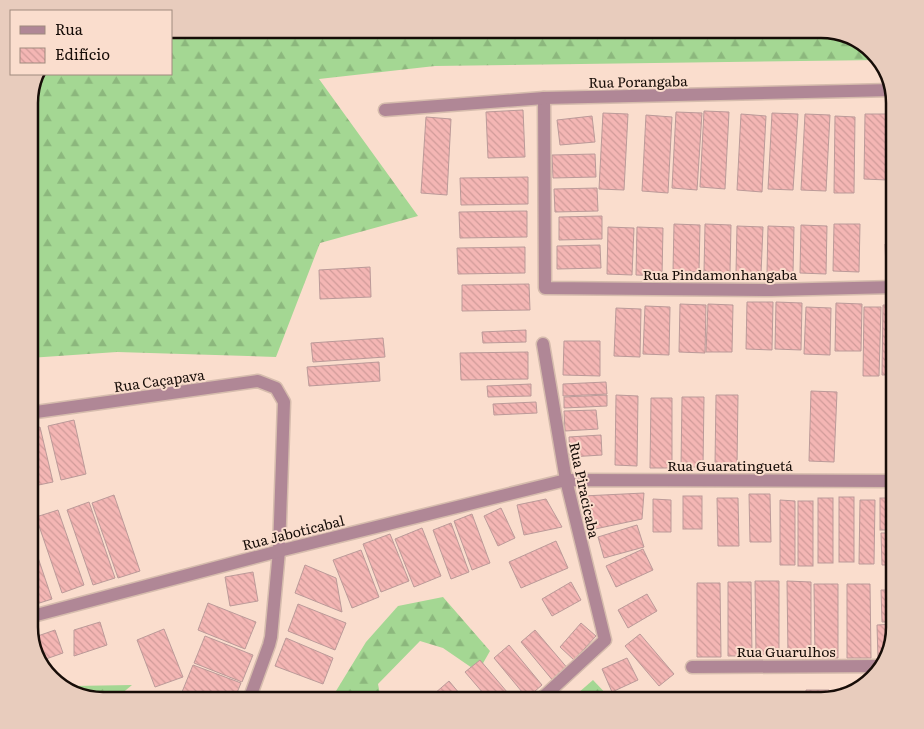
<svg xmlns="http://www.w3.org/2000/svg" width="924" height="729" viewBox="0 0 924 729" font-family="Literata,serif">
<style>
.forest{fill:url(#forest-firs)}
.building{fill:url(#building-back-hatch);stroke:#bb9a99}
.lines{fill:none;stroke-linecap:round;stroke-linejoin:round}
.minor-casing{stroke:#d6bcad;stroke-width:15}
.minor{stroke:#b08796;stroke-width:12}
.labels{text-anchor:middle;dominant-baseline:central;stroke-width:4;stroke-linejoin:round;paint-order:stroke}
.street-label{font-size:14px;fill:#170d08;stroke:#faddcd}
.rim{fill:none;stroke:#170d08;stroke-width:2.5}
</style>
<defs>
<pattern id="forest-firs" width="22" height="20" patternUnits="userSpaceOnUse" patternTransform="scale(1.25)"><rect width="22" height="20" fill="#a4d793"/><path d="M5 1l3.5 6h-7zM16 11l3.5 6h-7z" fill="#8cb77d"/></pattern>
<pattern id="building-back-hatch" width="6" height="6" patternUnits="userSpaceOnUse" patternTransform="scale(1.25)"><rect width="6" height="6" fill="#f4b6b4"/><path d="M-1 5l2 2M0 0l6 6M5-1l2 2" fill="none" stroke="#d09b99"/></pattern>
</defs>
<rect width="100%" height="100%" fill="#faddcd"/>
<g class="forest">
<polygon points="171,29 821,29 870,47 880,60 435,66 319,79 418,216 320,243 276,357 117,352 29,358 29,98 41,74 171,74"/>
<polygon points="443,597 490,651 478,672 443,648 420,641 378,684 381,700 335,700 336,691 366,642 398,606"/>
<polygon points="593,680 610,698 609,700 570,700"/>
<polygon points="132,685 114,700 103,700 74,689 72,686"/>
</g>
<g class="building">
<polygon points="523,110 525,157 488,158 486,112"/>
<polygon points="704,111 729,112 725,189 700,187"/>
<polygon points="676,112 702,113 697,190 672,188"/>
<polygon points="603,113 628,114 624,190 599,189"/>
<polygon points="772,113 798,114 793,190 768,189"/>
<polygon points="741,114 766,116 762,192 737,190"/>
<polygon points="805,114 830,115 826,191 801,190"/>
<polygon points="865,114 889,114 887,180 864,179"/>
<polygon points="646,115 672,117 668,193 642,191"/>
<polygon points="592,116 595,142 560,145 557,120"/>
<polygon points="835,116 855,117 854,193 834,193"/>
<polygon points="426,117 451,119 447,195 421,193"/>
<polygon points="595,154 596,177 553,178 552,155"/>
<polygon points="528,177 528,204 461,205 460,178"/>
<polygon points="892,181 895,181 895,206 893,206"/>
<polygon points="597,188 598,211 555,212 554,189"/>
<polygon points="527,211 527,237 460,238 459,212"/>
<polygon points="895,212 895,238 893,238 892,213"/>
<polygon points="602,216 602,239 559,240 559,217"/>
<polygon points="674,224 700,225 699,272 673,271"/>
<polygon points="705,224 731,225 730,273 704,272"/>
<polygon points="834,224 860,224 859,272 833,271"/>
<polygon points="801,225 827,226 826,274 800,273"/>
<polygon points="737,226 763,227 761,274 736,273"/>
<polygon points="768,226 794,227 793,274 767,273"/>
<polygon points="608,227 634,228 632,275 607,274"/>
<polygon points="637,227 663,228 662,276 636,275"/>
<polygon points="885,244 895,244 895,269 886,269"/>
<polygon points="600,245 601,268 557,269 557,246"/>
<polygon points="525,247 525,273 458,274 457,248"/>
<polygon points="370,267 371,297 320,299 319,270"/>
<polygon points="529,284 530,310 462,311 462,285"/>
<polygon points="747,302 773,302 772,350 746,349"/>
<polygon points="776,302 802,303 801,350 775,349"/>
<polygon points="836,303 862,304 861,351 835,351"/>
<polygon points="680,304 706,305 705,353 679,352"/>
<polygon points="708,304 733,305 732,352 706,352"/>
<polygon points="883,305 895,305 895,375 882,375"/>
<polygon points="645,306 670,307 669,355 643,354"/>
<polygon points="806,307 831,308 830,355 804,354"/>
<polygon points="864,307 881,307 879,376 863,376"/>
<polygon points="616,308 641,309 640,357 614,356"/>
<polygon points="526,330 526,342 483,343 482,332"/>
<polygon points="383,338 385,357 313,362 311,343"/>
<polygon points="564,341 600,341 600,376 563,375"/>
<polygon points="528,352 528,379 461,380 460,353"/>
<polygon points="379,362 380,381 309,386 307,367"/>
<polygon points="606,382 607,394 563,396 563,384"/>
<polygon points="531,384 531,396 488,397 487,386"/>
<polygon points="811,391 837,392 834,462 809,461"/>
<polygon points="607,395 607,406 564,408 564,397"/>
<polygon points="616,395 638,396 637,466 615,465"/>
<polygon points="716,395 738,395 737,466 715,465"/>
<polygon points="682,397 704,397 703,467 681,467"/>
<polygon points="651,398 672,398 672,468 650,468"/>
<polygon points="536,402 537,413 494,415 493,404"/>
<polygon points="596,410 598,429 565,431 564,411"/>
<polygon points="74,420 86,474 61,480 48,426"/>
<polygon points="40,427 53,482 29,487 29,430"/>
<polygon points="601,435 602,455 570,457 569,437"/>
<polygon points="644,493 642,519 595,529 583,496"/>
<polygon points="749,494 770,494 771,542 750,542"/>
<polygon points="114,495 140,571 118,578 92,503"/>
<rect x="683" y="496" width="19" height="33"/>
<rect x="839" y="497" width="15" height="65"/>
<polygon points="717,498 738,498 739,546 718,546"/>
<rect x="818" y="498" width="15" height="65"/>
<rect x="880" y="498" width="15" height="32"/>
<polygon points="546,499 562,527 524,535 517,505"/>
<polygon points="653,499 671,500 671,532 653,532"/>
<polygon points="780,500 795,501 795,565 780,565"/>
<polygon points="860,500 875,500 874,564 859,564"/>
<rect x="798" y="501" width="15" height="65"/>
<polygon points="89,502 115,578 93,585 67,510"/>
<polygon points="501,508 515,538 498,546 484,516"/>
<polygon points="58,510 84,585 62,593 36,517"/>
<polygon points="472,514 490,563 472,570 454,521"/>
<polygon points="451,523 469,572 451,579 433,530"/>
<polygon points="637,525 644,547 604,558 598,537"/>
<polygon points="422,528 441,576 414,587 395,539"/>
<polygon points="29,531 52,599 30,606 29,604"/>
<polygon points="881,533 895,533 895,565 882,565"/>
<polygon points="390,534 409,581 381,592 363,544"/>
<polygon points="556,541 568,568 521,588 509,562"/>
<polygon points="643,549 653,570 616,587 606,566"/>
<polygon points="361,550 379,597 352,608 333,560"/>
<polygon points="305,565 336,578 342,612 295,593"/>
<polygon points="253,572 258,601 230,606 225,577"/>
<polygon points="755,581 779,581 779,655 756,654"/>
<polygon points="787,581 811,582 811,655 788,655"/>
<polygon points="571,582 581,600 552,616 542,599"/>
<polygon points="728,582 751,582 752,656 728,656"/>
<polygon points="697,583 720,583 721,657 697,657"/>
<polygon points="814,584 838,584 838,658 815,658"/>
<polygon points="847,584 870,584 871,658 847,658"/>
<polygon points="881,590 895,590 895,622 882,622"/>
<polygon points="647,594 657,611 628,628 618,610"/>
<polygon points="208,603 256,622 245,649 198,630"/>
<polygon points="298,604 346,623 335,650 288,631"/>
<polygon points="100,622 107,645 74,656 74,630"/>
<polygon points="581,623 596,636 574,660 560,647"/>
<polygon points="895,624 883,658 878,658 877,625"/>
<polygon points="164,629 183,677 155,687 137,640"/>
<polygon points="55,630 63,653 43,660 32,638"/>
<polygon points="535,630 569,670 554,682 521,642"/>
<polygon points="640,634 674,674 659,686 625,646"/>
<polygon points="205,636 253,655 242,682 194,663"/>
<polygon points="286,638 333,658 323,684 275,666"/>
<polygon points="509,645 542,685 527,698 494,658"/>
<polygon points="627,658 638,680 612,692 602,669"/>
<polygon points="480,660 513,699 512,700 489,700 465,672"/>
<polygon points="193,665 241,683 234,700 204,700 182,692"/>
<polygon points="449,681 465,700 440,700 434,694"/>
<polygon points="840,688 860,688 854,693 840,696"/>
<polygon points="806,690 829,690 829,698 821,700 806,700"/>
<rect x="690" y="692" width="23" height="8"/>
<rect x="717" y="693" width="24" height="7"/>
<polygon points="744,693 767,693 768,700 744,700"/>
<rect x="771" y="693" width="24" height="7"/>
</g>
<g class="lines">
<defs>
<g id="minor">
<polyline points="544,98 545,288 771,290 895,287"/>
<polyline points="385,110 544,98 892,90"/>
<polyline points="29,413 258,381 276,388 284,402 279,551 271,637 269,645 249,700"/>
<polyline points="29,617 279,551 566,480 895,481"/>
<polyline points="692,667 880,666"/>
<polyline points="540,700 605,640 566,480 543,344"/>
</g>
</defs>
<use href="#minor" class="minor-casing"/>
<use href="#minor" class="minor"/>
</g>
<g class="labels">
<g class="street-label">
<text transform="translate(638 81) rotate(-1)">Rua Porangaba</text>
<text x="720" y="274">Rua Pindamonhangaba</text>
<text transform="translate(159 380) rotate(-8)">Rua Caçapava</text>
<text x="730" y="465">Rua Guaratinguetá</text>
<text transform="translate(585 490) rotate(78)">Rua Piracicaba</text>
<text transform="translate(293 532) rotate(-14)">Rua Jaboticabal</text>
<text x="786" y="651">Rua Guarulhos</text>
</g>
</g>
<path d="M0 0H924V729H0ZM103 38H821A65 65 0 0 1 886 103V627A65 65 0 0 1 821 692H103A65 65 0 0 1 38 627V103A65 65 0 0 1 103 38Z" fill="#e8ccbd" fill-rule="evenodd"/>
<path class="rim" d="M103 38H821A65 65 0 0 1 886 103V627A65 65 0 0 1 821 692H103A65 65 0 0 1 38 627V103A65 65 0 0 1 103 38Z"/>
<rect x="10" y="10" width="162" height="65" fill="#faddcd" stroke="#9f8a7e"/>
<rect x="20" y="26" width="25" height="8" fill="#b08796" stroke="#9f8a7e"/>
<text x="55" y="35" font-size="15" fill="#170d08">Rua</text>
<rect x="20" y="48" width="25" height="15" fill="url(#building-back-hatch)" stroke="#9f8a7e"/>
<text x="55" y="60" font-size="15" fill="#170d08">Edifício</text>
</svg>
